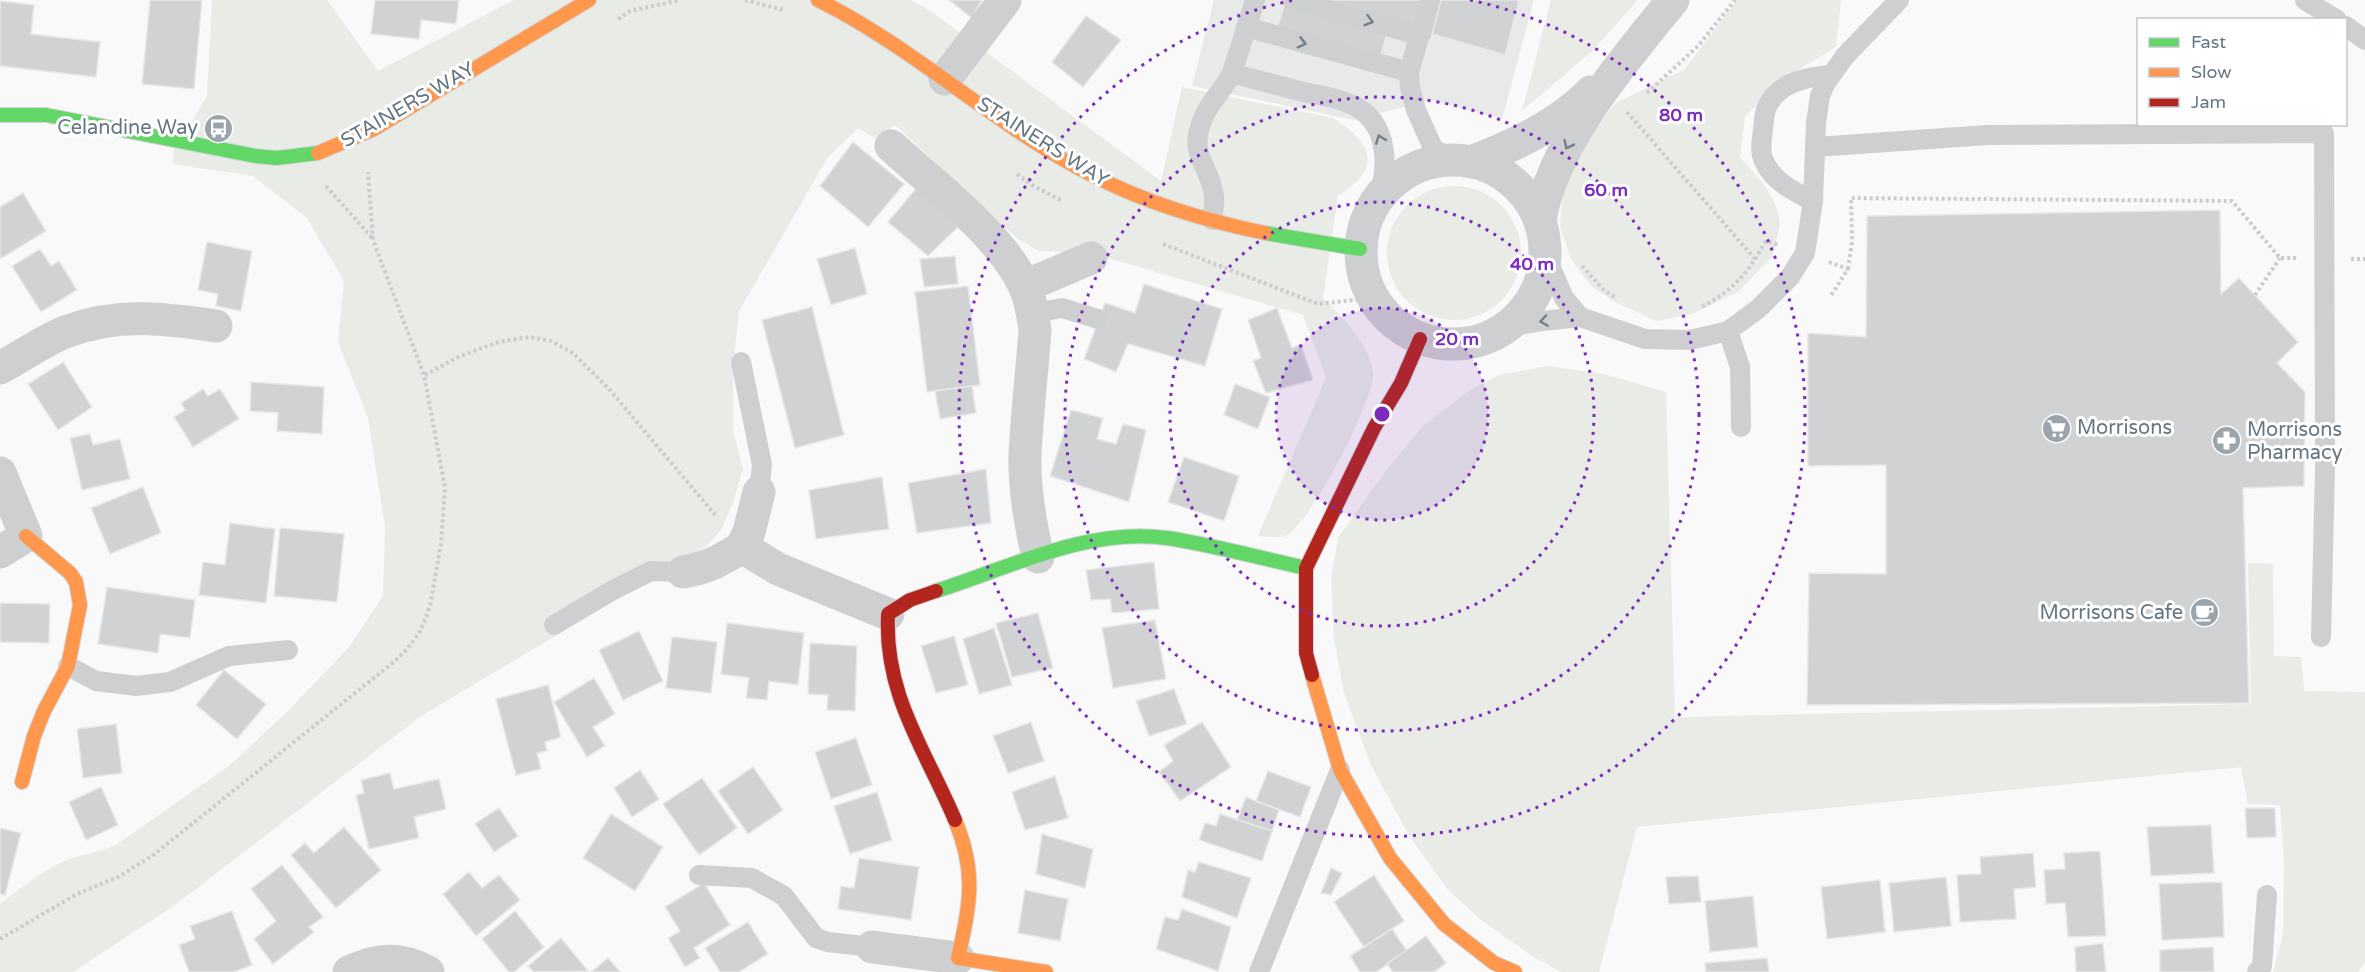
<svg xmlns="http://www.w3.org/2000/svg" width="2365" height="972" viewBox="0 0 2365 972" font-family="'Varela Round',sans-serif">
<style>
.built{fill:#e8e9e9}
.green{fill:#e8ebe6}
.building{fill:#d0d2d3;stroke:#e8e8e8;stroke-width:1.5}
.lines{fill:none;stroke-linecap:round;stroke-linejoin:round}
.fast-casing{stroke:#d5d6d7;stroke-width:16}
.slow-casing{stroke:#d5d6d7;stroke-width:16}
.jam-casing{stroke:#d5d6d7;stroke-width:16}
.path{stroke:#cbcccd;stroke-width:4;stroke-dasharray:3 3;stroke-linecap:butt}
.lane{stroke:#cecfd0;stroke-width:20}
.street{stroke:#cecfd0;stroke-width:33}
.fast{stroke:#63d668;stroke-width:14}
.slow{stroke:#ff974d;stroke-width:14}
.jam{stroke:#b3261e;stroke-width:14}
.oneway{stroke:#707f8b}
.ring{fill:none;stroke:#7b2cbf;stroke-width:3;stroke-dasharray:3 6}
.labels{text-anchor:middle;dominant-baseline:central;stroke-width:6;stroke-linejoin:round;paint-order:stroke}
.street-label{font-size:20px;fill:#657683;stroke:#fff}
.poi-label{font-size:20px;fill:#657683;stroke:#fff;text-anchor:end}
.centre{fill:#7b2cbf;stroke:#fff;stroke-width:3}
.ring-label{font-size:18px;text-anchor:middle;font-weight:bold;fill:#7b2cbf;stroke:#fff;stroke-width:6;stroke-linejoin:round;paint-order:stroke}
</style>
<rect width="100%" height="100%" fill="#f9f9f9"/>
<polygon class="built" points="1214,0 1534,0 1502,119 1430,100 1354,120 1192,86"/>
<g class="green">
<path d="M212,0H327L378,71L514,0H911L929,10L1161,181L1182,87L1333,118C1373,143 1383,168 1338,196L1323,298C1341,316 1375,350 1373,377C1371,406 1310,525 1285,536C1277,539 1266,536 1258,536L1326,378L1303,315L1105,257L1071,252L1039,251L1018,239L895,125L876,139L858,128L828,157L739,311L733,367V431L743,469L733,503L721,530L708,545L421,716L175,905L73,972H0V904C20,889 39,873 62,862C79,854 99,853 116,845L230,765L291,708L350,646L383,596L385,527L368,418L338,342L344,281L307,218L253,176L173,164V153L207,96Z"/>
<polygon points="1551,0 1638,0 1591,52 1522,111"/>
<polygon points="1737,0 1841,0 1836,47 1788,76 1745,116 1740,157 1766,187 1777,208 1780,224 1773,256 1738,292 1692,314 1656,321 1613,301 1591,286 1571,259 1560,227 1563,184 1585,140 1616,103 1685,69"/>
<circle cx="1454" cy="253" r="67"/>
<polygon points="1547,366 1604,374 1666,392 1675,717 2251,704 2248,563 2273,564 2274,656 2301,657 2304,691 2365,692 2365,962 2358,972 2273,972 2283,935 2284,863 2280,805 2248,804 2241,767 1637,827 1599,972 1561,972 1532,956 1481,920 1448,890 1408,834 1371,765 1344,693 1334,639 1331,576 1338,538 1387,469 1424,425 1470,390 1499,375"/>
</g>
<g class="building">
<polygon points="150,0 202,0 194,89 142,84"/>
<polygon points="375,0 459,0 456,24 421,20 419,39 371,34"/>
<polygon points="949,0 982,0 972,18"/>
<polygon points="1286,0 1441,0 1431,40 1388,29 1380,59 1277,29"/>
<polygon points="1441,0 1519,0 1505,55 1432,34"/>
<polygon points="0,1 34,5 31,34 100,42 96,77 0,66"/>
<polygon points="1086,16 1121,40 1083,87 1052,62"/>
<polygon points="853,142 904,184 868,227 820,186"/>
<polygon points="918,186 959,226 928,256 888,222"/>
<polygon points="23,193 46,231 0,259 0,207"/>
<polygon points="2220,210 2221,294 2239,278 2298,342 2277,363 2305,392 2304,486 2243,488 2249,703 1807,705 1809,573 1886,574 1886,465 1808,466 1808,333 1866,337 1867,216"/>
<polygon points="207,242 252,251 241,311 216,306 218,294 198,290"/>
<polygon points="855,248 867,294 831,305 817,259"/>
<polygon points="40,249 51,266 59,261 77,290 41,312 12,266"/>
<polygon points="955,256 958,284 924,287 920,259"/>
<polygon points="1144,284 1222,309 1205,366 1128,344 1116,372 1084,359 1105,303 1135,313"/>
<polygon points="968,286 980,385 927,392 915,292"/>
<polygon points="812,307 844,435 795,448 762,320"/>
<polygon points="1277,308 1292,348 1301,344 1313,380 1266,393 1253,361 1261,358 1248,320"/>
<polygon points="63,362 92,407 58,430 28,384"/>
<polygon points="251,382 324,387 322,434 277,431 278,413 250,411"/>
<polygon points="1235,384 1270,397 1258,429 1224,415"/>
<polygon points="972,386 976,413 940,419 935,391"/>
<polygon points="203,389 208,396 220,389 239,419 193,447 174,417 185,410 181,403"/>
<polygon points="1071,410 1103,418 1097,439 1116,444 1123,424 1146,430 1129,502 1050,476"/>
<polygon points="90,434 93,445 120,439 130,479 82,490 70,438"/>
<polygon points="1184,457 1239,476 1224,521 1168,502"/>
<polygon points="986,469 991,523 917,533 908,483"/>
<polygon points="882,477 889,529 816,539 809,490"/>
<polygon points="143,487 161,533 110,554 91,508"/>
<polygon points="230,523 275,529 266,603 199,595 203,562 225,565"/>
<polygon points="280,528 344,534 337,602 274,596"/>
<polygon points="1154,562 1159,609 1112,613 1110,599 1091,600 1086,570"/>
<polygon points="107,587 195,600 190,638 160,634 158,653 98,644"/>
<polygon points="0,603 50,604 49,643 0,642"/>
<polygon points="1038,613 1053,668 1012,677 996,623"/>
<polygon points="1155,620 1166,679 1113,688 1102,628"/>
<polygon points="727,623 804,633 798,685 769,681 767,700 746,698 749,678 721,674"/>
<polygon points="994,628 1012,685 979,694 963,639"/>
<polygon points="639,631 663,681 623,700 599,650"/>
<polygon points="954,636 968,685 936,693 921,646"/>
<polygon points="672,637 717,642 711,693 666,688"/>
<polygon points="810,643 857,646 855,711 827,710 828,695 808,694"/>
<polygon points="224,670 266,704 237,739 196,705"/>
<polygon points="594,678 615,714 593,727 605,746 587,757 554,702"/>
<polygon points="548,685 561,737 545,742 547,751 537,753 541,769 516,775 496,699"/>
<polygon points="1174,689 1187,724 1149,736 1136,701"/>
<polygon points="1031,722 1044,761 1008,773 993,736"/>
<polygon points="1202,722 1231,767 1180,801 1159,772 1173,761 1164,745"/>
<polygon points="116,724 122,773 83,778 77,729"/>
<polygon points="856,738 872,785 831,799 815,752"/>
<polygon points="753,767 783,810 748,834 718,791"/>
<polygon points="640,770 659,799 632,817 614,788"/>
<polygon points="1268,771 1311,787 1300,817 1256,801"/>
<polygon points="390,773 394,789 439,779 446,809 414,817 419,838 369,849 356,795 364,793 361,780"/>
<polygon points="1055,776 1068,818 1025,830 1012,792"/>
<polygon points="702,778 737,828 699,855 663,804"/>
<polygon points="101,787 118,825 86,840 69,802"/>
<polygon points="877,792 892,840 850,854 834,806"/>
<polygon points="1246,797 1279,810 1272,831 1237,820"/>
<polygon points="499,808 518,836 494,852 475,824"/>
<polygon points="2245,808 2275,808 2276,837 2247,838"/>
<polygon points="611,814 663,847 635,891 583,858"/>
<polygon points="1220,814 1272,831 1262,861 1199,840 1205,823 1216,826"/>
<polygon points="2211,825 2214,873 2151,876 2147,827"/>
<polygon points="344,827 381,870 336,908 291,855 305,843 314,853"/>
<polygon points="0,828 21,833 5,895 0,894"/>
<polygon points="1042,834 1093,849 1085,888 1036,874"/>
<polygon points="2100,851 2106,936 2068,937 2065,903 2046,904 2044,870 2065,869 2064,853"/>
<polygon points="2033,853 2036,887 2014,889 2016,919 1960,922 1957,875 1981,874 1980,857"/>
<polygon points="859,858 919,867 911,920 838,909 841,886 854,888"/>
<polygon points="1199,862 1251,878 1237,918 1182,897 1188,870 1195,872"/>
<polygon points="282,865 323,917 309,927 314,932 273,964 254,939 276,921 251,889"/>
<polygon points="1331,868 1342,873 1331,895 1321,893"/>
<polygon points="469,872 482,888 499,875 520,900 476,936 443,894"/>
<polygon points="1374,875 1404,921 1364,947 1334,902"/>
<polygon points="1698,876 1701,902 1669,904 1666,877"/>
<polygon points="1946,877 1951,926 1894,932 1889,883"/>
<polygon points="1880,880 1885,932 1827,939 1821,887"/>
<polygon points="2222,882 2224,937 2162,940 2159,884"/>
<polygon points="704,883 730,925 694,948 700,958 685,967 668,938 680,931 665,907"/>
<polygon points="1025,890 1068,899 1060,941 1018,933"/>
<polygon points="1753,896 1758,947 1710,952 1705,901"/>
<polygon points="1182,909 1231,927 1218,971 1156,949 1165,917 1178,920"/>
<polygon points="232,911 252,965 234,972 189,972 179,945 195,939 190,926"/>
<polygon points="515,911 544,947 514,972 509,972 482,939"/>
<polygon points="748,922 768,954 739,972 720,972 705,948"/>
<polygon points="1392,929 1407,951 1376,972 1360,972 1350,956"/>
<polygon points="1426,936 1446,963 1434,972 1393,972 1387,964"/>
<polygon points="561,938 588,971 534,972 528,966"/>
<polygon points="2103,943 2106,972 2076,972 2075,947"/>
<polygon points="2213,947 2214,972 2160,972 2160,950"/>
<polygon points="608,958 620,972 591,972"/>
<polygon points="1767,958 1769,972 1706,972 1705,963"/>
</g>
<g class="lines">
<defs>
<g id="fast">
<polyline points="0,115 46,115 255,156 277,158 318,153"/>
<polyline points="1265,233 1360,249"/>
<path d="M936,591C1009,568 1088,527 1167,538C1213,545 1260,558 1306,568"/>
</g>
<g id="slow">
<path d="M818,0C917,49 997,128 1096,177C1149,204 1207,221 1265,233"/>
<polyline points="318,153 374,129 589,0"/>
<polyline points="1312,675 1340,770 1390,858 1444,924 1494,963 1515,972"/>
<polyline points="22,782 34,736 44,711 68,666 80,605 76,582 70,573 26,536"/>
<path d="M955,820C977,873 970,904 958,958L1046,972"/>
</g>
<g id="jam">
<path d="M936,591L910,600L888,614C884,695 925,749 955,820"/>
<polyline points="1312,675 1306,653 1306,568 1374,428 1401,383 1420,339"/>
</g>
</defs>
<use href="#fast" class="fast-casing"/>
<use href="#slow" class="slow-casing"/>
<use href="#jam" class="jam-casing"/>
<g class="path">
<polyline points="745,0 784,10"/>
<polyline points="618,19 630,11 680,0"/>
<polyline points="1647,93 1698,46 1735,0"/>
<path d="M1627,112L1755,259C1741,281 1724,296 1701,307"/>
<polyline points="1017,174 1032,185 1062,201"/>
<polyline points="326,186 373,239"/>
<polyline points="1163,244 1318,304 1372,298"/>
<polyline points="1755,259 1766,241 1779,245"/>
<polyline points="2351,259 2365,259"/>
<polyline points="1829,262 1848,269 1830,297"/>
<polyline points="1582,266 1604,290 1616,298"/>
<polyline points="1848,269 1852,242 1851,198 2232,201 2280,258 2298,258"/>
<polyline points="2255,295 2280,258"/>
<polyline points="425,375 460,356 499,342 529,337 551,341 573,353 609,389 716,516"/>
<polyline points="0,939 77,894 118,877 152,856 395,661 408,648 421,630 430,606 441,544 445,488 424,375 373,240 368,172"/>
</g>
<g class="lane">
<path d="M1255,0L1232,73C1256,80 1280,86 1304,92C1318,95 1332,97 1345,102C1387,116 1390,160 1379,196"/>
<polyline points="1292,0 1419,35"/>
<polyline points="1430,0 1409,72 1410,87 1416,110 1433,148 1449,159"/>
<polyline points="2305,0 2337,20"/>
<polyline points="2346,26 2365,40"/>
<polyline points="1246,27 1409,72"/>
<polyline points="1816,147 1987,135 2324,133 2325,468 2321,637"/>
<path d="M1813,201C1795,192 1773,182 1764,161C1759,151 1762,140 1763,129C1764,122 1764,114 1767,107C1778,82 1807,77 1830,75"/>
<path d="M1212,220C1213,212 1215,204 1214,196C1210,163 1186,156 1204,116C1211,101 1224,89 1232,73"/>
<polyline points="1546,257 1564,298 1580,317"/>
<polyline points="1033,313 1062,308 1098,319"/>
<polyline points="1507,327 1543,321 1580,317 1645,339 1690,340 1728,331 1758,309 1790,277 1805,253 1813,201 1816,123 1820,96 1825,84 1845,56 1899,0"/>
<polyline points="1728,331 1740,367 1741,427"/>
<polyline points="741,362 762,465 759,492"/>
<polyline points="554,625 613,590 651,571 683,572"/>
<polyline points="68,666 96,681 136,686 170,682 229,656 288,650"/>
<polyline points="699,875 752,878 784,896 816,938 828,942 872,947"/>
<polyline points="1259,972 1340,770"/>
<polyline points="2257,972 2262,966 2267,895"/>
</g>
<g class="street">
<polyline points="945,79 1005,0"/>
<path d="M891,146C933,184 1000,234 1024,285C1031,299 1033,315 1035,330C1032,372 1027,414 1025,455C1024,490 1030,523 1038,557"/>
<circle cx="1453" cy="252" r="92"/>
<path d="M1474,161C1516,145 1560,124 1591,92"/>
<path d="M1540,221C1551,145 1625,59 1673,0"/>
<polyline points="1025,286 1091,258"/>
<path d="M0,368C21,357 43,341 65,332C119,312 161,318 216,326"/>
<polyline points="0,473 26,536 0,552"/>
<polyline points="759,492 749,532 742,547 778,569 888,614"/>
<path d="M683,572C707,568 722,560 742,547"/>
<polyline points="872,947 958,958"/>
<path d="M349,972C379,958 398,957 428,972"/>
</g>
<use href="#fast" class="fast"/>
<use href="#slow" class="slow"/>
<use href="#jam" class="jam"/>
</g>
<defs><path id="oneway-chevron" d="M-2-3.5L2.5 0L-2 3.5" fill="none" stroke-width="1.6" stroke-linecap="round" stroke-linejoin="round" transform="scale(1.5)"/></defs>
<g class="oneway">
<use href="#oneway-chevron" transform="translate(1369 21) rotate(16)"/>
<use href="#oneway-chevron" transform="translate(1302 43) rotate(15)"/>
<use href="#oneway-chevron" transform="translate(1380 139) rotate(-111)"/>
<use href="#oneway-chevron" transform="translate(1568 145) rotate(116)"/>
<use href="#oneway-chevron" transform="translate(1544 321) rotate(172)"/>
</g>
<circle cx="1382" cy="414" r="106" fill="#7b2cbf" fill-opacity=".12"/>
<g class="ring">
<circle cx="1382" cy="414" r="106"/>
<circle cx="1382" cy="414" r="212"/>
<circle cx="1382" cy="414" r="317"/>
<path d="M1470 0A423 423 0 1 1 1294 0"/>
</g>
<defs>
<symbol id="bus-disc" viewBox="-11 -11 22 22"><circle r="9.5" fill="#99a4ac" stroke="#fff"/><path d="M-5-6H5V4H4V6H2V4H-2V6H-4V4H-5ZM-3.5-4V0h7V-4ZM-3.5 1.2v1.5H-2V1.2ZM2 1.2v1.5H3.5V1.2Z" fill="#fff"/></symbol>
<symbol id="supermarket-disc" viewBox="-11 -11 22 22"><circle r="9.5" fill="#99a4ac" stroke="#fff"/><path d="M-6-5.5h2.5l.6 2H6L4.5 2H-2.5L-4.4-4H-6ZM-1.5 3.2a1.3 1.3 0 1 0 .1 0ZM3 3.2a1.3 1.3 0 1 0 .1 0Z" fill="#fff"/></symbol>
<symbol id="pharmacy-disc" viewBox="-11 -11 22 22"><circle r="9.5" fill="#99a4ac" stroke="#fff"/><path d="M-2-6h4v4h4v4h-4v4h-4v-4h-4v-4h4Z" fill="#fff"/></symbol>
<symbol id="cafe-disc" viewBox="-11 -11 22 22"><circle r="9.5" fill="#99a4ac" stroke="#fff"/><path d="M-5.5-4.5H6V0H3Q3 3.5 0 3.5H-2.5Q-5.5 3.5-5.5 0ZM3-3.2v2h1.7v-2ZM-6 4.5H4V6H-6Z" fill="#fff"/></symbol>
</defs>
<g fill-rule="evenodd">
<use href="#bus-disc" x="202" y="112" width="33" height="33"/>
<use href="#supermarket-disc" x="2040" y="412" width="33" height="33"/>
<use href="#pharmacy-disc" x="2210" y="424" width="33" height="33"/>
<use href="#cafe-disc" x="2188" y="596" width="33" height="33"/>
</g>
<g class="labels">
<g class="street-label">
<text transform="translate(408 105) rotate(-30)">STAINERS WAY</text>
<text transform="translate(1043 142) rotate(32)">STAINERS WAY</text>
</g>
<g class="poi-label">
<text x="198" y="128">Celandine Way</text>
<text x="2077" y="428" text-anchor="start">Morrisons</text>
<text x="2247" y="430" text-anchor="start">Morrisons<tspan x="2247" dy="23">Pharmacy</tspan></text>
<text x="2183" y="613">Morrisons Cafe</text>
</g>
</g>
<circle cx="1382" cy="414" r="9" class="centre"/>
<g class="ring-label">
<text x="1681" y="121">80 m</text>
<text x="1606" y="196">60 m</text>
<text x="1532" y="270">40 m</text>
<text x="1457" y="345">20 m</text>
</g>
<rect x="2137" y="18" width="210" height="108" fill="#ffffff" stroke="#c1c8cd" stroke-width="1.5"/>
<rect x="2149" y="38" width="30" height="9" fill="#63d668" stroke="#c1c8cd" stroke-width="1.5"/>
<text x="2191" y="48" font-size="18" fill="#657683">Fast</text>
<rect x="2149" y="68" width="30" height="9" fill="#ff974d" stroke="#c1c8cd" stroke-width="1.5"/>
<text x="2191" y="78" font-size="18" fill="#657683">Slow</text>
<rect x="2149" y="98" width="30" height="9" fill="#b3261e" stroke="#c1c8cd" stroke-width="1.5"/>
<text x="2191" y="108" font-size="18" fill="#657683">Jam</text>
</svg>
